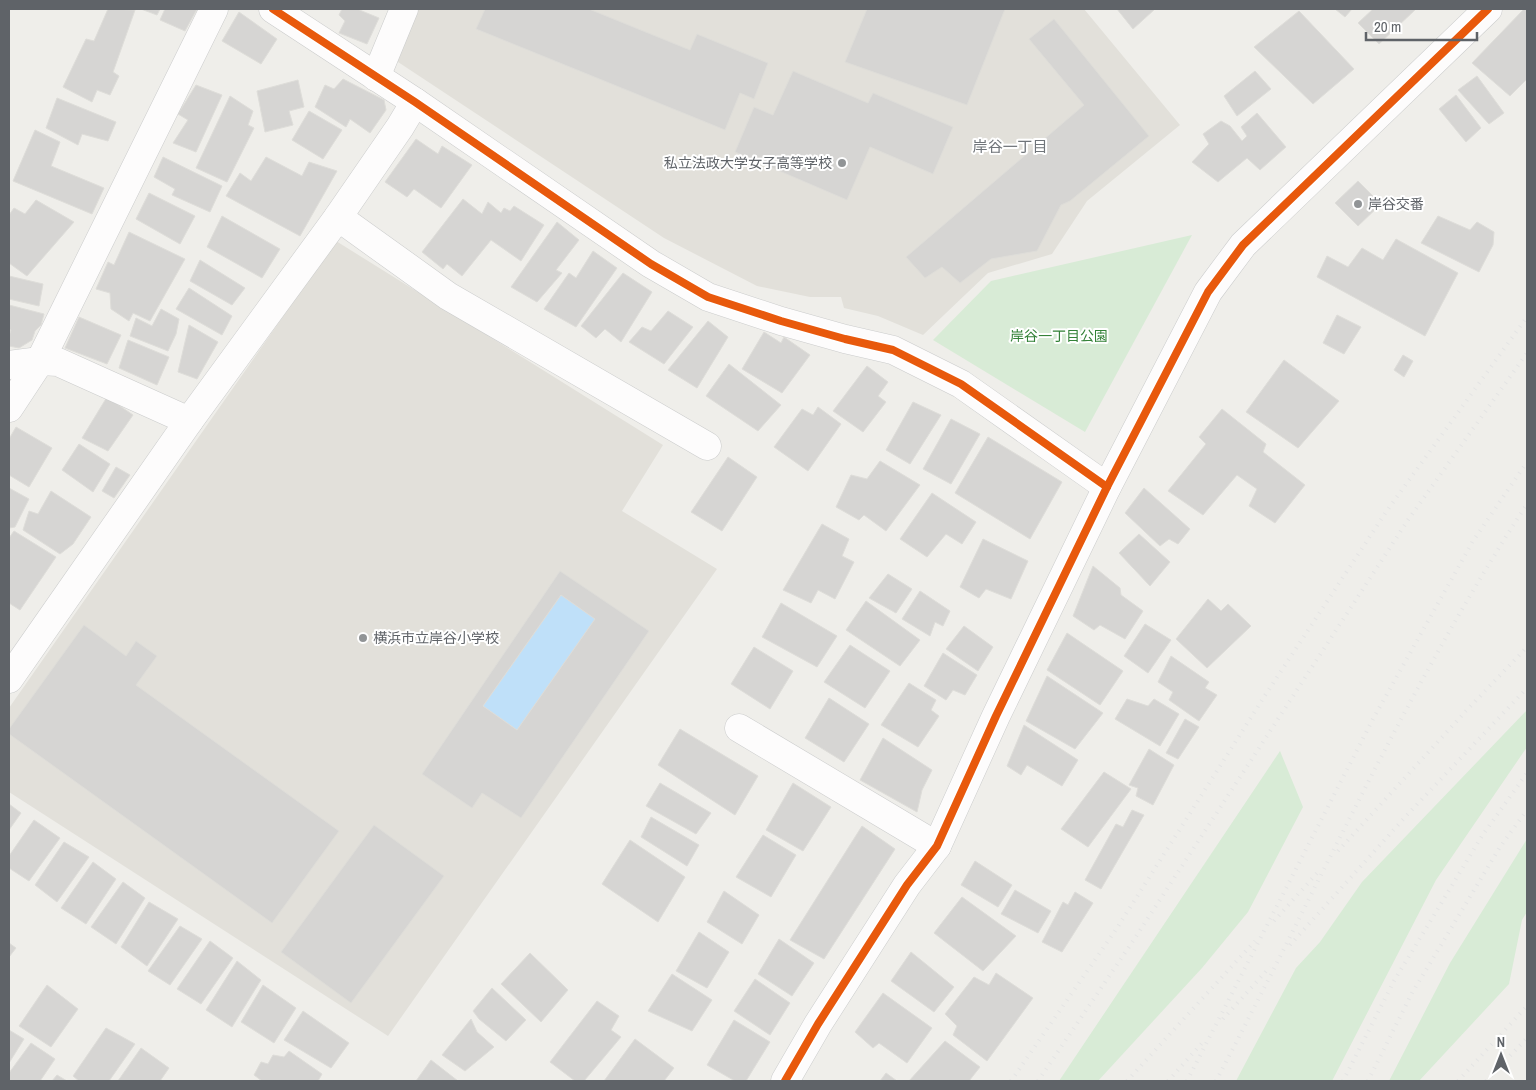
<svg xmlns="http://www.w3.org/2000/svg" width="1536" height="1090" viewBox="0 0 1536 1090" font-family="'Archivo Narrow','Noto Sans JP',sans-serif">
<style>
.education{fill:#e2e0da}
.green{fill:#d8ebd6}
.water{fill:#bfe0f9}
.building{fill:#d6d5d3;stroke:#deddd9;fill-rule:evenodd}
.lines{fill:none;stroke-linecap:round;stroke-linejoin:round}
.minor-casing{stroke:#cbcccc;stroke-width:29}
.minor{stroke:#fdfcfc;stroke-width:28}
.rail{stroke:#e4e4e4;stroke-width:4;stroke-dasharray:1 6;stroke-linecap:butt}
.cycleway-casing{stroke:#fff;stroke-width:11}
.cycleway{stroke:#e8590c;stroke-width:8}
.poi-dot{fill:#919496;stroke:#fff;stroke-width:2}
.labels{text-anchor:middle;dominant-baseline:central;stroke-width:4;stroke-linejoin:round;paint-order:stroke}
.poi-label{font-size:14px;fill:#5f6368;stroke:#fff;text-anchor:start}
.park-label{font-size:14px;fill:#348238;stroke:#fff}
.neighbourhood-label{font-size:15px;fill:#70757a;stroke:#fff}
</style>
<rect width="100%" height="100%" fill="#efeeea"/>
<g class="education">
<polygon points="416,9 1084,9 1180,125 1087,201 1052,254 988,273 923,335 878,316 844,308 841,297 810,297 757,286 664,238 395,60"/>
<polygon points="336,241 663,445 622,511 717,569 388,1036 9,792 9,708"/>
</g>
<g class="green">
<polygon points="1192,235 1085,432 933,340 991,281"/>
<polygon points="1527,710 1527,747 1436,880 1332,1081 1236,1081 1296,968 1320,942 1362,882"/>
<polygon points="1280,751 1303,807 1248,912 1202,968 1098,1081 1059,1081"/>
<polygon points="1527,839 1527,912 1522,920 1509,984 1419,1081 1389,1081 1450,963"/>
</g>
<polygon class="water" points="561,595 595,619 517,730 483,706"/>
<g class="building">
<polygon points="108,9 135,10 113,72 119,76 110,95 97,90 92,102 63,87 86,39 94,41"/>
<polygon points="141,9 160,9 157,15"/>
<polygon points="165,9 197,9 185,31 160,20"/>
<polygon points="342,9 357,9 379,18 367,44 339,33 345,21 339,15"/>
<polygon points="485,9 589,9 690,50 697,34 768,63 754,99 740,93 725,130 476,29"/>
<polygon points="867,9 1005,9 967,105 845,62"/>
<polygon points="1117,9 1155,9 1133,29"/>
<polygon points="1335,9 1352,9 1345,17"/>
<polygon points="1373,9 1416,9 1379,44 1358,23"/>
<polygon points="1524,9 1527,9 1527,79 1510,96 1472,63"/>
<polygon points="1299,11 1354,69 1313,104 1254,47"/>
<polygon points="239,12 277,39 261,64 222,41"/>
<polygon points="1054,19 1149,136 1070,201 1061,205 1037,251 991,259 960,283 942,267 925,278 906,257 1084,105 1029,39"/>
<polygon points="793,71 868,103 873,93 953,127 933,174 870,147 847,200 735,152 754,107 773,115"/>
<polygon points="1255,71 1271,89 1237,116 1224,96"/>
<polygon points="1477,76 1504,113 1489,124 1458,90"/>
<polygon points="343,79 384,100 386,110 370,133 350,119 346,127 315,107 325,85 334,89"/>
<polygon points="298,80 304,107 289,111 293,125 265,132 257,91"/>
<polygon points="196,85 222,95 196,152 173,143 188,120 178,114"/>
<polygon points="1456,95 1481,128 1466,142 1439,109"/>
<polygon points="230,96 253,111 248,125 254,128 227,182 196,168"/>
<polygon points="57,98 116,122 108,141 82,134 78,145 46,128"/>
<polygon points="309,111 342,130 323,159 292,140"/>
<polygon points="1257,113 1286,147 1260,170 1247,158 1218,182 1192,162 1209,144 1203,134 1221,121 1230,126 1242,141 1247,136 1241,127"/>
<polygon points="35,130 60,142 51,166 104,188 92,214 13,181"/>
<polygon points="416,139 438,154 442,146 472,165 441,208 414,189 407,197 385,182"/>
<polygon points="163,157 222,186 210,212 172,195 175,189 154,177"/>
<polygon points="266,157 302,176 309,162 337,171 300,236 226,196 240,173 251,181"/>
<polygon points="1358,181 1381,204 1358,226 1335,203"/>
<polygon points="149,193 195,216 180,244 136,219"/>
<polygon points="463,199 482,214 488,202 501,213 504,208 510,211 514,206 544,225 521,261 491,240 462,276 447,264 443,269 422,252"/>
<polygon points="36,200 74,222 27,276 9,263 9,215 14,208 25,214"/>
<polygon points="222,216 280,249 262,278 207,247"/>
<polygon points="1438,216 1470,230 1477,222 1494,232 1493,245 1479,272 1421,243"/>
<polygon points="557,222 579,240 556,270 562,273 537,302 511,287"/>
<polygon points="129,232 185,259 150,321 133,313 129,321 111,309 110,293 96,289 108,262 114,265"/>
<polygon points="1396,239 1458,273 1425,336 1317,277 1327,256 1348,267 1362,248 1383,260"/>
<polygon points="593,251 617,268 576,327 544,309 569,273 576,278"/>
<polygon points="200,260 245,288 232,305 190,281"/>
<polygon points="623,273 652,292 621,342 605,329 596,338 581,326"/>
<polygon points="9,276 43,284 39,306 9,299"/>
<polygon points="189,288 232,316 222,335 176,309"/>
<polygon points="9,305 44,314 41,325 35,331 32,340 19,348 9,346 9,336 11,330 9,329"/>
<polygon points="161,309 179,319 176,334 168,351 130,336 136,318 152,326"/>
<polygon points="668,311 693,327 664,364 629,342 642,327 651,331"/>
<polygon points="1337,315 1361,327 1344,354 1323,343"/>
<polygon points="79,317 121,335 107,364 65,348"/>
<polygon points="708,321 728,337 697,388 668,370"/>
<polygon points="189,325 218,342 197,379 178,372"/>
<polygon points="764,332 781,343 784,337 810,355 782,393 742,369"/>
<polygon points="128,340 169,357 157,385 119,368"/>
<polygon points="1403,355 1413,361 1404,377 1394,370"/>
<polygon points="1284,360 1339,401 1298,448 1246,412"/>
<polygon points="729,364 781,405 758,431 706,396"/>
<polygon points="867,366 888,382 878,396 886,402 863,432 833,411"/>
<polygon points="107,397 133,415 108,451 82,438"/>
<polygon points="913,402 941,415 910,464 886,450"/>
<polygon points="818,407 841,424 808,471 774,447 802,409 813,415"/>
<polygon points="1222,409 1266,444 1263,452 1305,485 1275,523 1249,506 1257,489 1237,475 1203,515 1168,491 1206,444 1199,437"/>
<polygon points="951,419 980,434 951,484 923,469"/>
<polygon points="16,427 52,448 29,487 9,475 9,439"/>
<polygon points="988,437 1062,482 1030,539 955,493"/>
<polygon points="79,444 110,464 93,492 62,470"/>
<polygon points="728,457 757,477 722,531 691,512"/>
<polygon points="880,461 920,485 886,531 864,515 859,520 836,507 851,475 867,479"/>
<polygon points="116,467 130,475 114,498 102,491"/>
<polygon points="9,488 29,499 15,527 9,528"/>
<polygon points="1144,488 1190,529 1178,544 1169,539 1160,546 1125,513"/>
<polygon points="51,491 91,517 73,544 60,554 23,530 29,511 38,514"/>
<polygon points="932,493 976,522 962,544 946,534 927,557 900,539"/>
<polygon points="822,524 849,539 842,556 854,562 835,599 818,590 811,603 783,590"/>
<polygon points="14,531 56,557 20,610 9,603 9,538"/>
<polygon points="1139,534 1170,562 1150,586 1119,553"/>
<polygon points="983,539 1028,561 1011,599 986,589 979,598 960,587"/>
<polygon points="1093,566 1120,588 1121,595 1143,611 1125,639 1100,625 1094,630 1073,616"/>
<path d="M560,571L649,631L521,818L482,793L472,808L422,774ZM561,595L595,619L517,730L483,706Z"/>
<polygon points="888,574 912,589 896,613 869,598"/>
<polygon points="920,591 950,611 943,626 935,622 930,636 902,619"/>
<polygon points="1208,599 1221,611 1228,604 1251,626 1207,668 1176,639"/>
<polygon points="866,601 920,640 900,666 846,630"/>
<polygon points="781,603 837,636 817,667 762,637"/>
<polygon points="1145,624 1171,640 1148,673 1124,656"/>
<polygon points="84,625 126,656 136,641 157,656 136,685 339,831 272,923 9,734 9,729"/>
<polygon points="964,626 993,647 978,671 946,649"/>
<polygon points="1067,633 1123,671 1100,705 1047,670"/>
<polygon points="850,645 890,671 865,708 824,682"/>
<polygon points="754,647 793,671 770,709 731,684"/>
<polygon points="943,653 977,675 965,695 953,690 946,700 924,686"/>
<polygon points="1171,656 1209,682 1205,688 1217,695 1199,721 1169,700 1173,692 1158,682"/>
<polygon points="1047,676 1103,713 1075,749 1026,721"/>
<polygon points="909,683 936,700 931,710 939,716 918,747 881,725"/>
<polygon points="829,698 869,724 844,762 805,738"/>
<polygon points="1127,699 1148,706 1154,699 1179,714 1160,746 1115,719"/>
<polygon points="1185,719 1199,727 1178,759 1166,753"/>
<polygon points="1024,725 1078,760 1062,786 1027,765 1021,775 1007,766"/>
<polygon points="680,729 758,776 735,815 658,765"/>
<polygon points="883,738 932,770 922,790 917,812 860,780"/>
<polygon points="1149,749 1174,765 1153,805 1136,796 1138,788 1129,785"/>
<polygon points="1104,772 1131,789 1088,847 1061,829"/>
<polygon points="660,783 711,813 696,834 646,806"/>
<polygon points="793,783 831,807 803,851 766,830"/>
<polygon points="9,804 21,813 9,830"/>
<polygon points="1132,810 1144,815 1101,889 1085,880 1116,824 1123,827"/>
<polygon points="651,817 699,845 687,866 641,837"/>
<polygon points="34,820 60,838 29,881 9,868 9,856"/>
<polygon points="374,825 444,876 351,1003 281,952"/>
<polygon points="862,826 895,849 824,959 790,940"/>
<polygon points="763,835 796,855 771,897 736,877"/>
<polygon points="630,840 685,877 658,922 602,884"/>
<polygon points="64,842 89,857 57,902 35,885"/>
<polygon points="975,861 1012,885 998,907 961,885"/>
<polygon points="93,862 116,879 86,924 61,908"/>
<polygon points="123,882 145,898 116,944 91,927"/>
<polygon points="1015,890 1051,911 1038,933 1001,914"/>
<polygon points="724,891 759,915 742,944 707,922"/>
<polygon points="1075,892 1093,903 1062,952 1042,942 1063,902 1068,905"/>
<polygon points="962,897 1016,936 983,971 934,933"/>
<polygon points="149,902 178,919 147,966 121,947"/>
<polygon points="180,926 202,939 170,985 148,971"/>
<polygon points="699,932 729,952 707,988 676,971"/>
<polygon points="779,939 814,963 792,996 758,974"/>
<polygon points="210,941 233,958 201,1004 177,989"/>
<polygon points="9,943 16,948 9,957"/>
<polygon points="911,952 954,987 934,1012 891,981"/>
<polygon points="530,953 568,990 541,1022 501,984"/>
<polygon points="237,961 261,980 232,1027 206,1010"/>
<polygon points="996,973 1033,998 987,1061 953,1035 957,1026 945,1014 974,977 989,985"/>
<polygon points="672,974 712,1000 692,1031 648,1011"/>
<polygon points="755,979 790,1003 770,1035 734,1011"/>
<polygon points="47,985 78,1009 51,1047 19,1026"/>
<polygon points="263,985 296,1008 274,1043 241,1022"/>
<polygon points="492,988 526,1020 506,1041 479,1019 473,1011"/>
<polygon points="883,993 932,1028 907,1063 879,1043 873,1048 855,1032"/>
<polygon points="597,1001 619,1016 611,1030 621,1037 584,1081 575,1081 550,1062"/>
<polygon points="303,1011 349,1043 331,1068 284,1040"/>
<polygon points="471,1019 477,1032 494,1047 465,1071 442,1055"/>
<polygon points="734,1020 770,1042 746,1081 735,1081 707,1065"/>
<polygon points="106,1028 135,1044 109,1081 79,1081 73,1076"/>
<polygon points="9,1030 24,1039 9,1063"/>
<polygon points="635,1039 674,1068 664,1081 604,1081"/>
<polygon points="945,1041 980,1067 969,1081 909,1081"/>
<polygon points="31,1043 55,1059 40,1081 9,1081 9,1073"/>
<polygon points="141,1048 169,1068 160,1081 118,1081"/>
<polygon points="289,1051 322,1074 318,1081 262,1081 254,1075 261,1062 268,1064 273,1055 284,1057"/>
<polygon points="431,1060 458,1081 416,1081"/>
<polygon points="886,1073 897,1081 880,1081"/>
<polygon points="57,1075 67,1081 52,1081"/>
</g>
<g class="lines">
<defs>
<g id="minor">
<polyline points="273,9 415,102 651,264 708,297 781,321 845,339 893,350 961,384 1107,487"/>
<polyline points="376,77 404,9"/>
<polyline points="338,217 448,296 707,446"/>
<polyline points="9,365 40,361 58,362 189,421"/>
<polyline points="9,408 40,361 214,9"/>
<polyline points="9,679 189,421 338,217 400,127 415,102"/>
<polyline points="739,728 937,846"/>
<polyline points="785,1081 818,1024 907,885 937,846 996,716 1107,487 1208,292 1243,245 1488,9"/>
</g>
</defs>
<use href="#minor" class="minor-casing"/>
<use href="#minor" class="minor"/>
<g class="rail">
<polyline points="1338,851 1466,711 1527,647"/>
<polyline points="1274,921 1319,871"/>
<polyline points="1290,945 1407,815 1527,688"/>
<polyline points="1223,1019 1270,967"/>
<polyline points="1011,1081 1117,928 1264,697 1386,512 1527,317"/>
<polyline points="1038,1081 1133,941 1408,520 1527,353"/>
<polyline points="1127,1081 1255,941"/>
<polyline points="1168,1081 1203,1042"/>
<polyline points="1187,1081 1373,719 1473,541 1527,462"/>
<path d="M1216,1081C1318,888 1407,687 1527,504"/>
<polyline points="1343,1081 1394,981 1482,836 1527,773"/>
<polyline points="1368,1081 1412,993 1500,847 1527,810"/>
<polyline points="1458,1081 1527,1006"/>
<polyline points="1486,1081 1527,1038"/>
</g>
<defs>
<g id="cycleway">
<polyline points="273,9 415,102 651,264 708,297 781,321 845,339 893,350 961,384 1107,487"/>
<polyline points="785,1081 818,1024 907,885 937,846 996,716 1107,487 1208,292 1243,245 1488,9"/>
</g>
</defs>
<use href="#cycleway" class="cycleway-casing"/>
<use href="#cycleway" class="cycleway"/>
</g>
<g class="poi-dot">
<circle cx="842" cy="163" r="5"/>
<circle cx="1358" cy="204" r="5"/>
<circle cx="363" cy="638" r="5"/>
</g>
<g class="labels">
<g class="poi-label">
<text x="832" y="163" text-anchor="end">私立法政大学女子高等学校</text>
<text x="1368" y="204">岸谷交番</text>
<text x="373" y="638">横浜市立岸谷小学校</text>
</g>
<g class="park-label">
<text x="1059" y="336">岸谷一丁目公園</text>
</g>
<g class="neighbourhood-label">
<text x="1010" y="146">岸谷一丁目</text>
</g>
</g>
<rect width="1536" height="1090" fill="none" stroke="#5f6368" stroke-width="20"/>
<g transform="translate(1501 1055)" stroke="#ffffff" stroke-width="4" paint-order="stroke">
<path d="M0-4L9 19L0 12L-9 19Z" fill="#5f6368"/>
<text y="-8" font-size="14" font-weight="bold" text-anchor="middle" fill="#5f6368">N</text>
</g>
<path d="M1366 32v8h111v-8" fill="none" stroke="#5f6368" stroke-width="2.5"/>
<text x="1374" y="32" font-size="15" fill="#5f6368" stroke="#ffffff" stroke-width="4" paint-order="stroke">20 m</text>
</svg>
